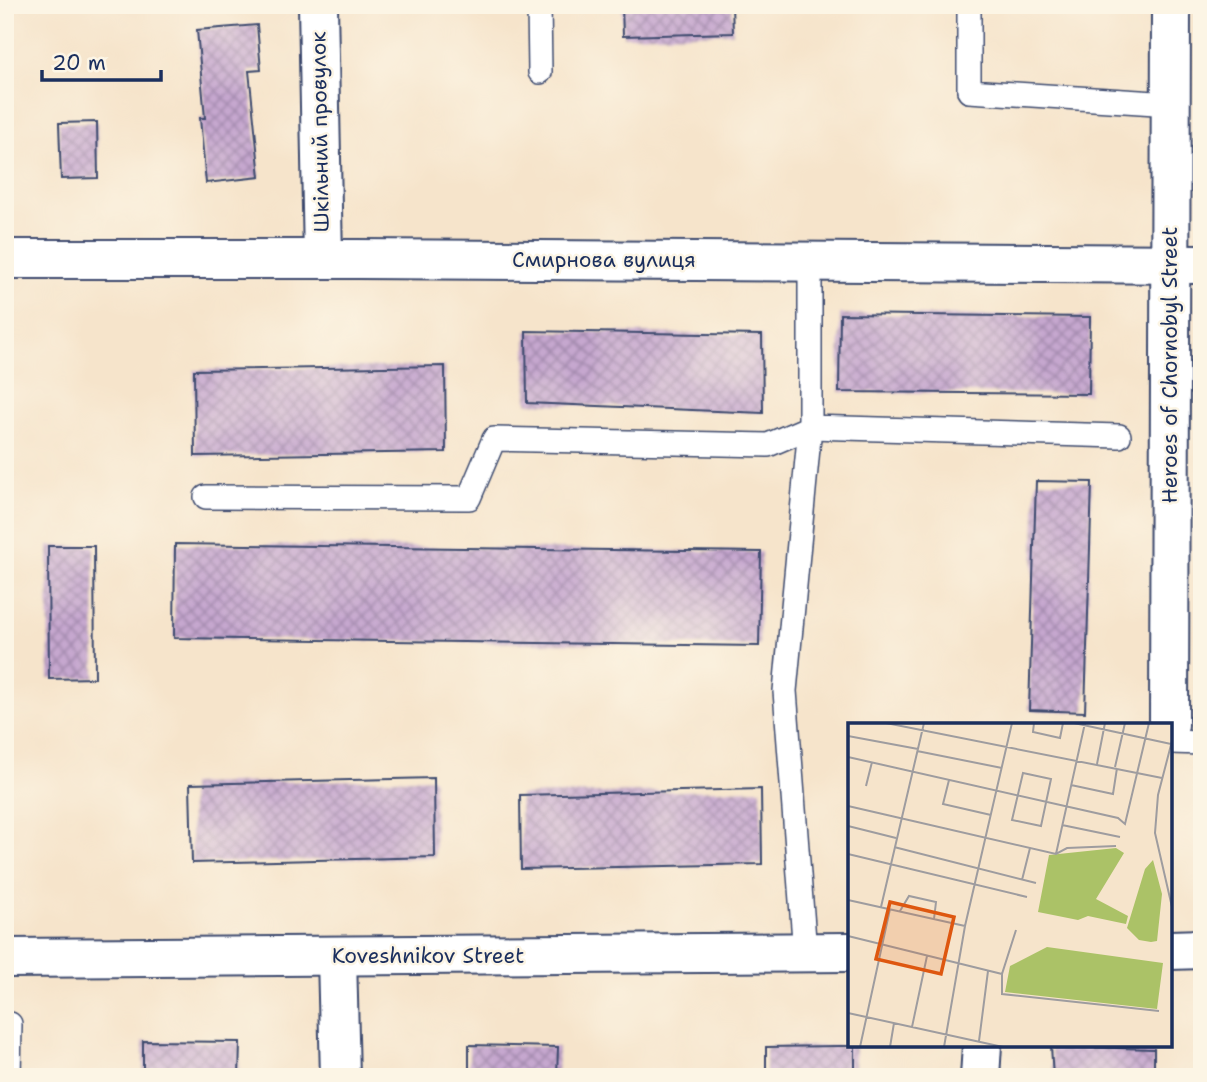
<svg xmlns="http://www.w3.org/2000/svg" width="1207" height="1082" viewBox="0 0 1207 1082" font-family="'Shantell Sans',sans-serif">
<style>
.building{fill:url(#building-cross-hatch)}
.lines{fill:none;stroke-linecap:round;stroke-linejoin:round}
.service-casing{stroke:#3c4a6e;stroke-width:26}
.minor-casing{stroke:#3c4a6e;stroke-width:42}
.service{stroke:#fff;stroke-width:23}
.minor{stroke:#fff;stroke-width:38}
.labels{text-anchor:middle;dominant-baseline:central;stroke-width:5;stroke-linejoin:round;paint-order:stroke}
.street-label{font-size:21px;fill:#1b2f5e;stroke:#fcf5e5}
.inset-road{fill:none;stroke:#9e9c9f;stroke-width:2}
.view{fill:#de5710;fill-opacity:0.15;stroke:#de5710;stroke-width:3.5}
.inset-edge{fill:none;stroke:#1b2f5e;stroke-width:3.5}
</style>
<defs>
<pattern id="building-cross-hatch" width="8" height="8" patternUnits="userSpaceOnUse" patternTransform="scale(1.75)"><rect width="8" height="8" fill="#c6a7cf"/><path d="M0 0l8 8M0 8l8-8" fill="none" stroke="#a088ab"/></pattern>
</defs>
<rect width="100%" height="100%" fill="#fcf5e5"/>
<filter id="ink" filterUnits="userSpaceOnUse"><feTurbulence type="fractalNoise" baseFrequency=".0143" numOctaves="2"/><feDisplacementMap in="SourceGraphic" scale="14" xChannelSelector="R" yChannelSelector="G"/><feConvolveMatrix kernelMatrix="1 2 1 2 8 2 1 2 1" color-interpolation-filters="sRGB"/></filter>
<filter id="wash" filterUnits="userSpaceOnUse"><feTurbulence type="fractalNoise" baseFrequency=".00686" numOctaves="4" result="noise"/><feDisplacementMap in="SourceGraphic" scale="28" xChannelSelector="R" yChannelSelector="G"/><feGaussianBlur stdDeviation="1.57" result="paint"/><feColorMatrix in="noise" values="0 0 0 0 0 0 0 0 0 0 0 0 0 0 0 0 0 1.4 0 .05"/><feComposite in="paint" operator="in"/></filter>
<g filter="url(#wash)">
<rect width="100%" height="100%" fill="#f6e4cb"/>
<g id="blocks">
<g class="building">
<polygon points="622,5 732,5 733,33 623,36"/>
<polygon points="257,25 261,70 249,71 260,177 206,183 200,118 205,118 197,30"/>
<polygon points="97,122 98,178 61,179 59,123"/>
<polygon points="840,314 1090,317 1089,394 839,392"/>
<polygon points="526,331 762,335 763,413 527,403"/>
<polygon points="445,366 446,452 195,456 194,370"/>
<polygon points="1036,481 1092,482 1085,712 1029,710"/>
<polygon points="175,544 761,552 759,646 174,638"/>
<polygon points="48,546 94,546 95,678 49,679"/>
<polygon points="434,778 435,857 192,863 190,784"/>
<polygon points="761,789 762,864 521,869 520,795"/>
<polygon points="143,1041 240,1042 239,1077 143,1077"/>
<polygon points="469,1045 558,1047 557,1077 469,1077"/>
<polygon points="839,1046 855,1046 855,1077 766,1077 766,1047"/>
<polygon points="1051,1046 1154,1049 1154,1077 1053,1077"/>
</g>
</g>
</g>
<g filter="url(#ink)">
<use href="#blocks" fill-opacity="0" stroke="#3c4a6e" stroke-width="2"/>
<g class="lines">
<defs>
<g id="service">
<polyline points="539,5 540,72"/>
<polyline points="969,5 969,91 1171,104"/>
<polyline points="810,261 810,427 1119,436"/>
<polyline points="206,497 469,498 494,439 768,445 810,427 785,691 805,953"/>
<polyline points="1170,742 1202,743"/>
<polyline points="9,1077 10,1024"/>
</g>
<g id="minor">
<polyline points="318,5 323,259"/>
<polyline points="5,259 358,259 1202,264"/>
<polyline points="1169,725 1171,5"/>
<polyline points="1170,950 1202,949"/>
<polyline points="337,957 340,1077"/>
<polyline points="5,958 850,952"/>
<polyline points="980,1077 982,1045"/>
</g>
</defs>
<use href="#service" class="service-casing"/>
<use href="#minor" class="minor-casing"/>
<use href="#service" class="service"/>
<use href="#minor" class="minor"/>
</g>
</g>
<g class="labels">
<g class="street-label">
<text transform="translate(320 132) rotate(-91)">Шкільний провулок</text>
<text x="604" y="260">Смирнова вулиця</text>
<text transform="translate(1170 365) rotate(-90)">Heroes of Chornobyl Street</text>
<text x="428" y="956">Koveshnikov Street</text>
</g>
</g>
<g transform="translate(848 723)">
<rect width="324" height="324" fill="#f6e4cb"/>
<path d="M268,125L276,130L248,176L280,193L278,201L240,193L230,197L190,189L201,132Z" fill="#abc267"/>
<path d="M305,137L314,171L309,218L303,219L291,217L279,205L297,146ZM199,224L315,240L309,286L157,269L162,243Z" fill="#abc267"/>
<path class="inset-road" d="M38,0L314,55M186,0L185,9L212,15L215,0M226,0L323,21M0,13L70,26M324,18L310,72L307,110L324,184M69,28L154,45M0,34L270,95L277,101L301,0M249,41L257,0M267,44L277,0M175,50L203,56L193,103L164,97ZM101,57L95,81L143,92M223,62L265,71L269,45M18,63L24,39M0,83L208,131L219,125L268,123M214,102L272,114M0,103L48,115M46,124L188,160M0,131L179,174M208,131L237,0M174,157L182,125M0,177L117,203M33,184L76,0M52,188L61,173L88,179L86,196M168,207L154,251V271L311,288M0,213L154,251M0,290L155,324M64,304L79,233M131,318L140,248M12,324L42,186M42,324L46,300M96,324L117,203L164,0"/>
<path class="view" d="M42,179L106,194L93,251L28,236Z"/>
<rect width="324" height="324" class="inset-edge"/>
</g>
<rect width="1207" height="1082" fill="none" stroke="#fcf5e5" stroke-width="28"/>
<path d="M42 70v10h119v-10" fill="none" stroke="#1b2f5e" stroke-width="3.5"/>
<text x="52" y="70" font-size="21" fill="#1b2f5e" stroke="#fcf5e5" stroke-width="5" paint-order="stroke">20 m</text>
</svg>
